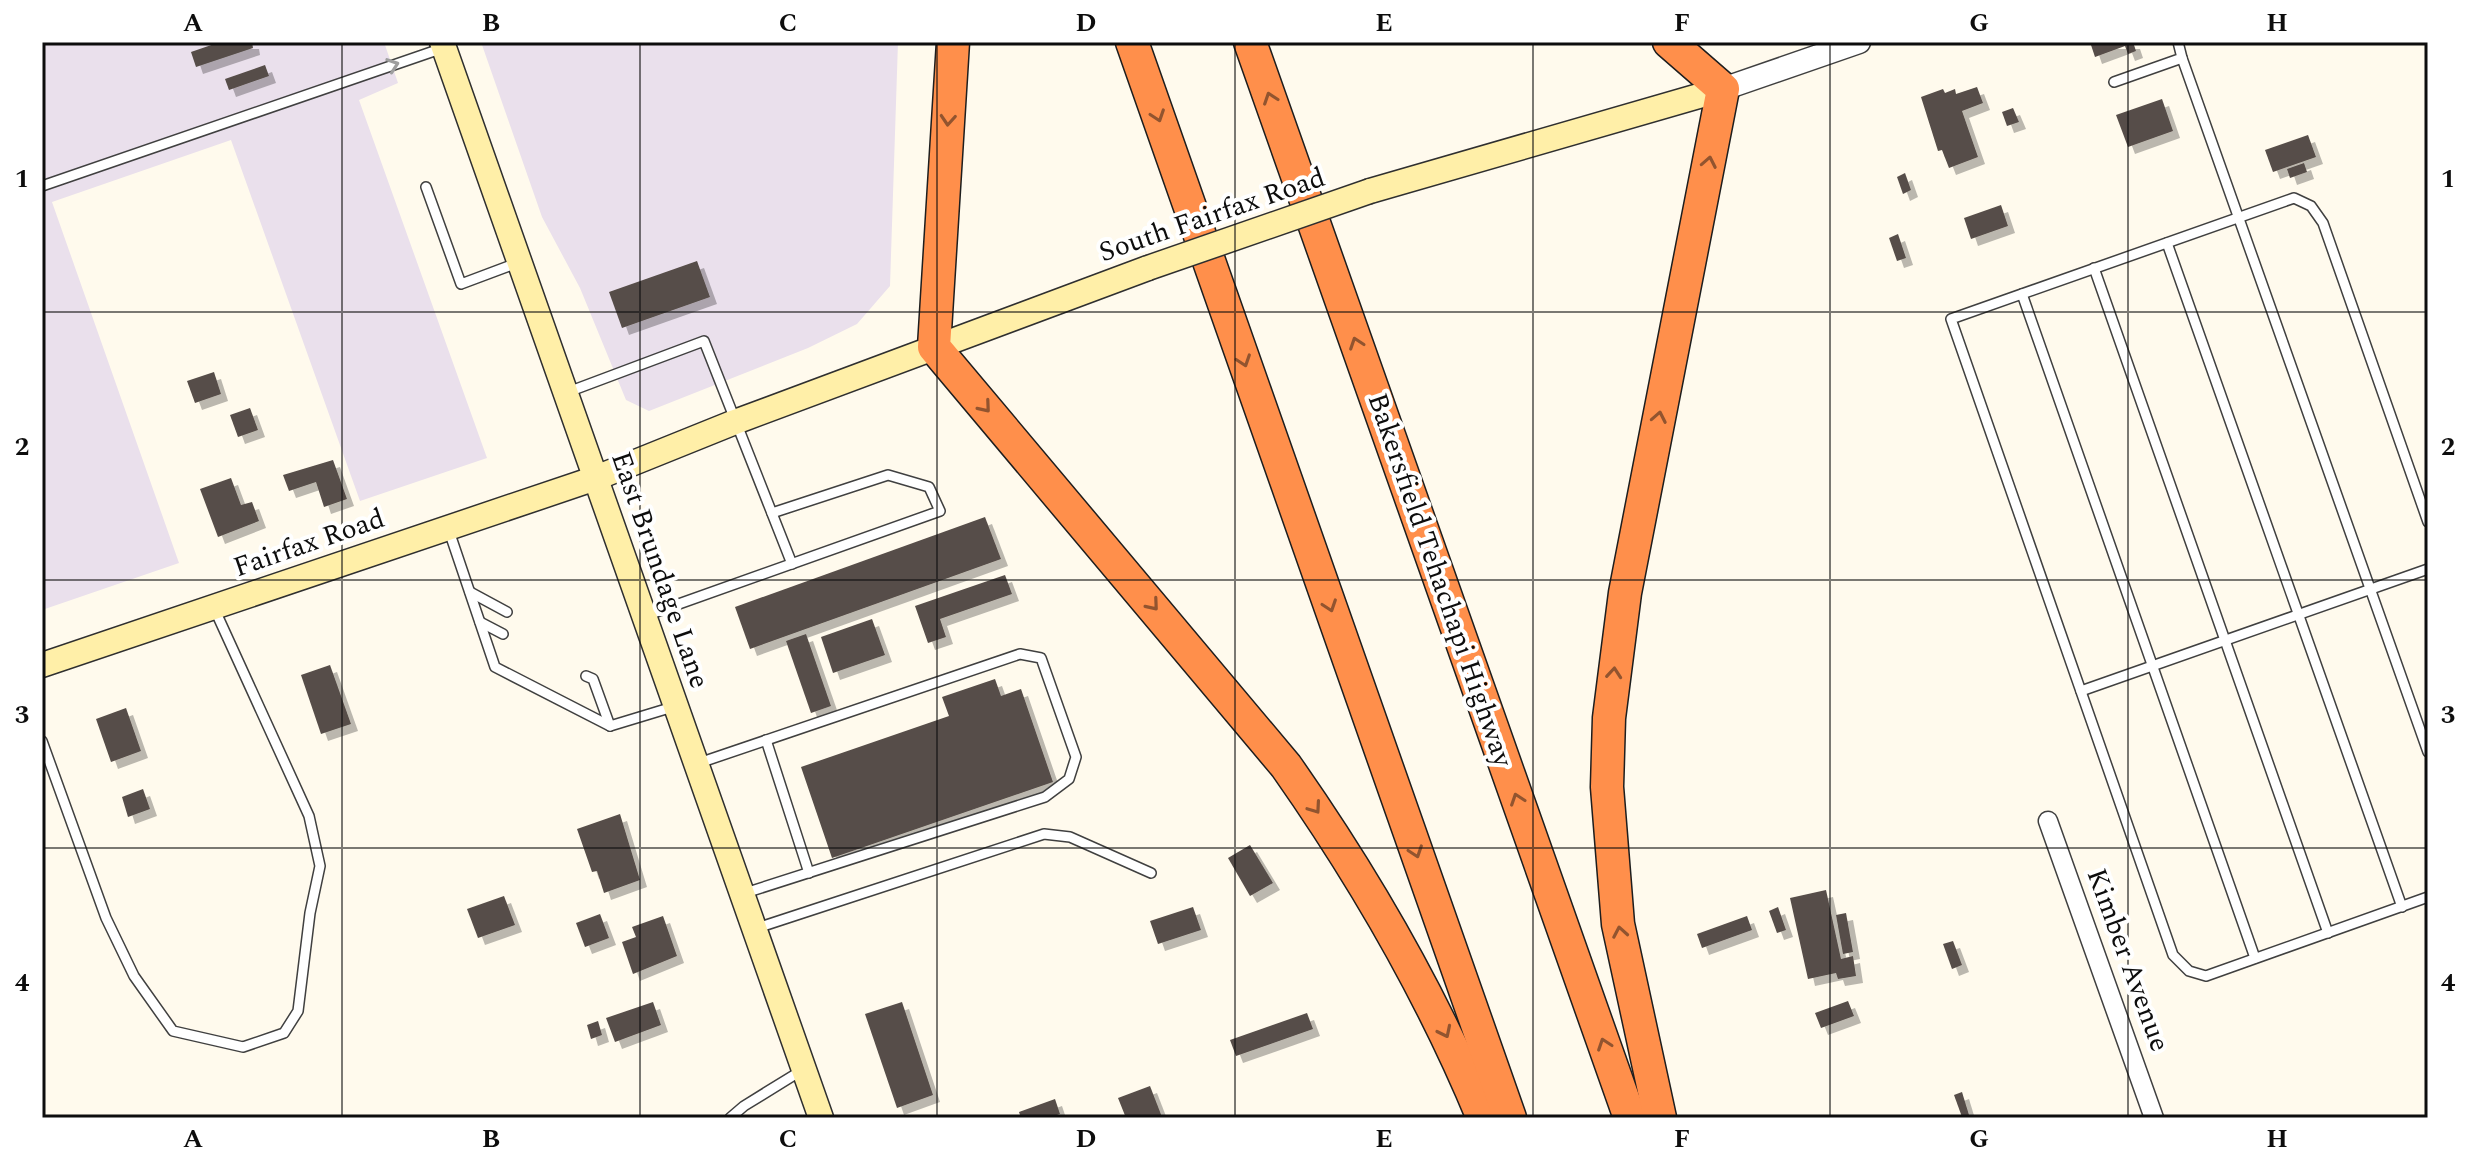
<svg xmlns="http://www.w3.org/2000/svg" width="2470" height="1160" viewBox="0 0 2470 1160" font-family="Spectral,serif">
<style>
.industrial{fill:#eae0ec}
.building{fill:#564d48;filter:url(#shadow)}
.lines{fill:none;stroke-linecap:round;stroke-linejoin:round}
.service-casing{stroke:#404040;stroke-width:12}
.minor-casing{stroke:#404040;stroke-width:21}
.tertiary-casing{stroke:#404040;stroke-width:25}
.secondary-casing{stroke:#2f2f2f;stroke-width:27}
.motorway-casing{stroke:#1e1e1e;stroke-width:35}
.service{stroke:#fff;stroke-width:9}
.minor{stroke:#fff;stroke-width:18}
.tertiary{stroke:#fff;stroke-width:22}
.secondary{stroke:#ffefa8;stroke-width:24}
.motorway{stroke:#ff8f4b;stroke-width:32}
.secondary-bridge-casing{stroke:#2f2f2f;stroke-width:27;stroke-linecap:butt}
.secondary-bridge{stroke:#ffefa8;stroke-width:24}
.oneway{stroke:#9e9e9e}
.oneway2{stroke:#92542f}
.grid{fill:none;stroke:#0d0d0d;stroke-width:2;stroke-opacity:0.55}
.labels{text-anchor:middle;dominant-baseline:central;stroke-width:8;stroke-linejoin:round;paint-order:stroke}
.street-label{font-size:28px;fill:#0d0d0d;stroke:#fff}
.neatline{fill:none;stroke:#0d0d0d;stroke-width:3}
.grid-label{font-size:26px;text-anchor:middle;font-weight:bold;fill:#0d0d0d}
</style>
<defs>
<filter id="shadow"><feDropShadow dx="7" dy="7" stdDeviation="0" flood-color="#0004"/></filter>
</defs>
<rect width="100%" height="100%" fill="#fffaed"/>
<g class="industrial">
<polygon points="42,42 384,42 398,83 359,100 487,458 360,501 231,140 52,202 179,563 42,610"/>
<polygon points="481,42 898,42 890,286 857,324 808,348 649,411 626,400 580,288 542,217"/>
</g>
<g class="building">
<polygon points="220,42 252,42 253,48 196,67 191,52"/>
<polygon points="2090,42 2133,42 2136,51 2128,54 2125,46 2095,57"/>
<polygon points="265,65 269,76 229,90 225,79"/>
<polygon points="1977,87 1983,103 1962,111 1978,157 1949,168 1942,150 1938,151 1921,97 1943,89 1945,93 1955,89 1956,94"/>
<polygon points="2162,99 2173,131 2128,147 2116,115"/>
<polygon points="2013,108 2019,122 2007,126 2002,112"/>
<polygon points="2308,135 2316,157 2273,172 2265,150"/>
<polygon points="2304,163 2307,172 2290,178 2287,169"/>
<polygon points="1905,173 1911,190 1903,194 1897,177"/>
<polygon points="2001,205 2008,226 1971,239 1964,218"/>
<polygon points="1898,234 1906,258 1897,261 1889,238"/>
<polygon points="697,261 710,297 622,328 609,292"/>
<polygon points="214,372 221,394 195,403 187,381"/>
<polygon points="250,408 258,430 238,437 230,415"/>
<polygon points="333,460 347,499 324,507 316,482 289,491 283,475"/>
<polygon points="231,478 241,505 252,502 259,521 218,537 200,489"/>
<polygon points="985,517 1001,559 750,649 735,607"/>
<polygon points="1005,575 1012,594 940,619 946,637 928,643 915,606"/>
<polygon points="872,619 885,655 833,673 821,637"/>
<polygon points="806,634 831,706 811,713 786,641"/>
<polygon points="330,665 351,724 321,734 301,675"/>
<polygon points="995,679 1001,696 1021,689 1053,782 832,858 801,767 949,716 942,697"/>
<polygon points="126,708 141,751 111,762 96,719"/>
<polygon points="143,789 150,809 128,817 122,797"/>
<polygon points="620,814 640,880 604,893 597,871 592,872 577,829"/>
<polygon points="1250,845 1273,883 1250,896 1228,858"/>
<polygon points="1826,890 1841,959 1853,956 1856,976 1838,979 1836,973 1808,979 1790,898"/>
<polygon points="504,896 515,925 478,938 467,909"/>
<polygon points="1193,907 1201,930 1158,944 1150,921"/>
<polygon points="1778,907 1786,930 1777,933 1769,911"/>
<polygon points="1846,913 1853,952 1843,954 1836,915"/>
<polygon points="600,914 609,938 585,947 576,923"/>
<polygon points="663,916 677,956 633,974 622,942 636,937 632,927"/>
<polygon points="1747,916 1752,930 1702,948 1697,934"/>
<polygon points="1953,941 1962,965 1952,969 1943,944"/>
<polygon points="1848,1001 1854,1016 1821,1028 1815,1013"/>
<polygon points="653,1002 661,1025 615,1042 606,1018"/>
<polygon points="902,1002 933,1095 897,1108 865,1014"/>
<polygon points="1307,1013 1313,1029 1236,1056 1230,1040"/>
<polygon points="598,1021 602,1035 591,1039 587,1025"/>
<polygon points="1150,1086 1162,1117 1126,1118 1118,1098"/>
<polygon points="1962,1092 1969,1115 1962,1117 1954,1095"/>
<polygon points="1055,1099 1060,1114 1048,1118 1021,1118 1019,1112"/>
</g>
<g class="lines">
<defs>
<g id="service">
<polyline points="2182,58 2428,752"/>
<polyline points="2114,82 2182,58 2178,42"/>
<polyline points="42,186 443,48"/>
<polyline points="426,187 461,284 517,263"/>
<polyline points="2167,243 2402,907"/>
<polyline points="2094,268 2328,933"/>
<polyline points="2022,294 2255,958"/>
<polyline points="568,392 704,341 792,564"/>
<polyline points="2428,522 2323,223 2311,206 2294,198 1951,319 2173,955 2189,971 2206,976 2428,897"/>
<polyline points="448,528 495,667 610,726 676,706"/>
<polyline points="470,592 507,612"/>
<polyline points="645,616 940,511 929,487 888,475 772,513"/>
<polyline points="480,622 503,634"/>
<polyline points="586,676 593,679 610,726"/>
<polyline points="2081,691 2428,569"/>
<polyline points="766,740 809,873"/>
<polyline points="42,741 106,918 134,976 173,1031 243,1047 284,1033 298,1011 310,913 320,866 309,816 214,608"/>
<polyline points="699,763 1020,654 1041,658 1076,757 1069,779 1045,797 742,894"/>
<polyline points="754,929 1044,834 1070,837 1151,873"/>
<polyline points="730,1118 744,1106 804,1069"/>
</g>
<polyline id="minor" points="2048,821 2154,1118"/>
<polyline id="tertiary" points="1723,89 1859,42"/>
<g id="secondary">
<polyline points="442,42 821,1118"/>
<polyline points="1370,191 1723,89"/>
<polyline points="42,665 596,478 735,422 1148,268"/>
</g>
<g id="motorway">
<path d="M953,42L934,347L1286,766C1364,877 1431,992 1483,1118"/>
<polyline points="1132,42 1510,1118"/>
<polyline points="1250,42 1630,1118"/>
<polyline points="1660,1118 1618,924 1607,787 1609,718 1625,593 1723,89 1669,42"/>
</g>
</defs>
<use href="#service" class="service-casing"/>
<use href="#minor" class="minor-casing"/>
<use href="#tertiary" class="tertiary-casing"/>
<use href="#secondary" class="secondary-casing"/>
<use href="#motorway" class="motorway-casing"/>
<use href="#service" class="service"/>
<use href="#minor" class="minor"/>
<use href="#tertiary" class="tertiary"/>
<use href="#secondary" class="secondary"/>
<use href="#motorway" class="motorway"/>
<defs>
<polyline id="secondary-bridge" points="1148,268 1370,191"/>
</defs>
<use href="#secondary-bridge" class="secondary-bridge-casing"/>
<use href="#secondary-bridge" class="secondary-bridge"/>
</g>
<defs><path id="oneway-chevron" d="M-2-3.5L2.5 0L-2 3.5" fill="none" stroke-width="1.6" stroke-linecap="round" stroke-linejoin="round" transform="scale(2)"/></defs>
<use class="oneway" href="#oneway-chevron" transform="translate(393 65) rotate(-19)"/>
<g class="oneway2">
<use href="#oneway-chevron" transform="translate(1270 98) rotate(-109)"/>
<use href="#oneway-chevron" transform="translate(1158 116) rotate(71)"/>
<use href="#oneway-chevron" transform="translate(948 120) rotate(94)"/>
<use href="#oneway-chevron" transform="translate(1709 162) rotate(-79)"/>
<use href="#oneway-chevron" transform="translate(1356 343) rotate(-109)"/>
<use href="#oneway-chevron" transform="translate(1244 361) rotate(71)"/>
<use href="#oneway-chevron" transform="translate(985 407) rotate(50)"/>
<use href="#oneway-chevron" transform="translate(1659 417) rotate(-79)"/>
<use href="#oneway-chevron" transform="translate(1153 605) rotate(50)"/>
<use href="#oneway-chevron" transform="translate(1330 606) rotate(71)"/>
<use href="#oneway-chevron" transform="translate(1614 673) rotate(-85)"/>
<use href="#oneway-chevron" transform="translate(1517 799) rotate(-109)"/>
<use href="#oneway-chevron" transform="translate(1315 808) rotate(55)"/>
<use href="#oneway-chevron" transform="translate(1416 852) rotate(71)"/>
<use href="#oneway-chevron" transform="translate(1620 932) rotate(-100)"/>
<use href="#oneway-chevron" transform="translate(1445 1032) rotate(64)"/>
<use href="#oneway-chevron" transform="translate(1604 1044) rotate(-109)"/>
</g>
<path class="grid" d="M342,42V1118M640,42V1118M937,42V1118M1235,42V1118M1533,42V1118M1830,42V1118M2128,42V1118M42,312H2428M42,580H2428M42,848H2428"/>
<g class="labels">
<g class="street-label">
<text transform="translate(1212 215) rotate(-19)">South Fairfax Road</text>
<text transform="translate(309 543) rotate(-19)">Fairfax Road</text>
<text transform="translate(660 570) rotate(71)">East Brundage Lane</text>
<text transform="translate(1440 580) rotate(71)">Bakersfield Tehachapi Highway</text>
<text transform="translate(2128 960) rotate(70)">Kimber Avenue</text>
</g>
</g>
<rect width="2470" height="1160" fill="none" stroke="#ffffff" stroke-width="88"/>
<rect x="44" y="44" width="2382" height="1072" class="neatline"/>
<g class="grid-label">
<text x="193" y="31">A</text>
<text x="491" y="31">B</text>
<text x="788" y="31">C</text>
<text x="1086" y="31">D</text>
<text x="1384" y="31">E</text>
<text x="1682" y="31">F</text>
<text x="1979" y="31">G</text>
<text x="2277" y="31">H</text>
<text x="22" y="187">1</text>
<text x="2448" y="187">1</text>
<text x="22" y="455">2</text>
<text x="2448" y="455">2</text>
<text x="22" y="723">3</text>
<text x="2448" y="723">3</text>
<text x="22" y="991">4</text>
<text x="2448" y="991">4</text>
<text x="193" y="1147">A</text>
<text x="491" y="1147">B</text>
<text x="788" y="1147">C</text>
<text x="1086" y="1147">D</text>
<text x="1384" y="1147">E</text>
<text x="1682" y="1147">F</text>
<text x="1979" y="1147">G</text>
<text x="2277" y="1147">H</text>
</g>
</svg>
